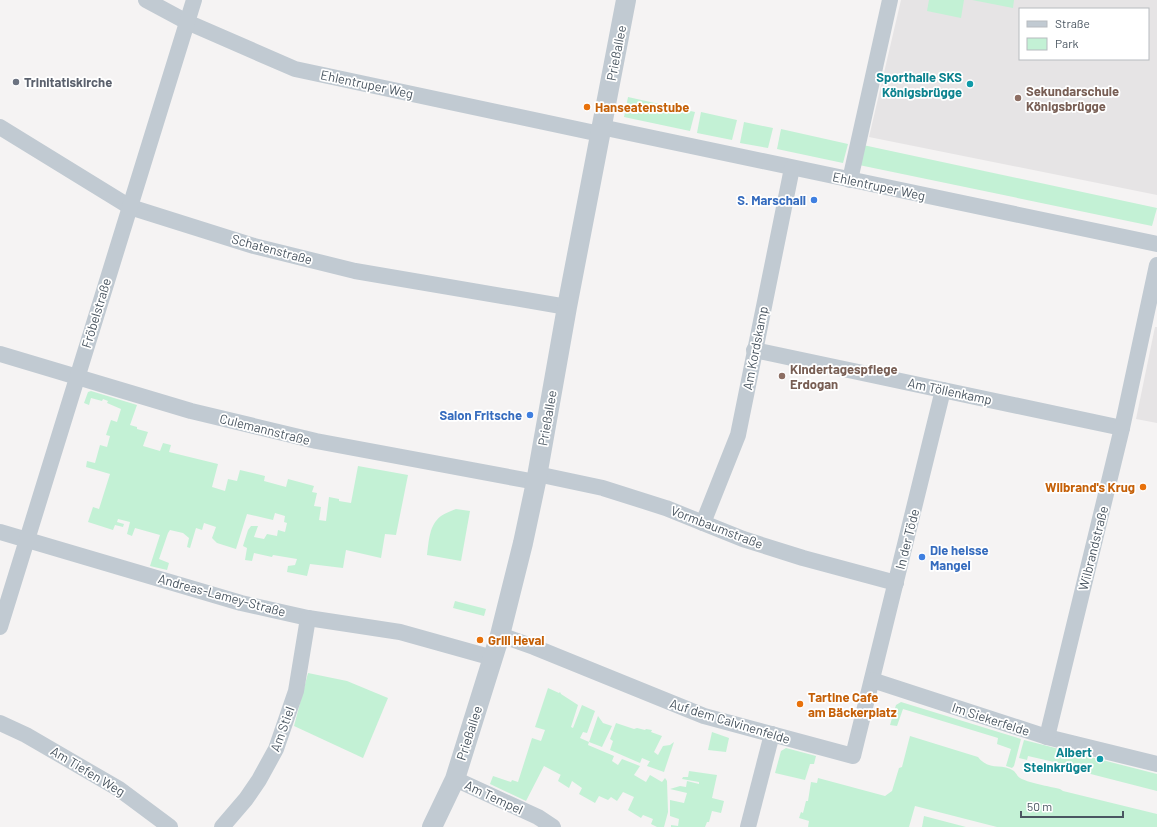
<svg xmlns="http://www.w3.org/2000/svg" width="1157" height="827" viewBox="0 0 1157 827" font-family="Barlow,sans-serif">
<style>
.education{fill:#e6e4e5;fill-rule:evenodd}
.green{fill:#c3f1d5}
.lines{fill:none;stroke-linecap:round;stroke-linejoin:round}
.minor{stroke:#c1cad2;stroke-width:16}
.tertiary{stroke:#c1cad2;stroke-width:20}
.worship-dot{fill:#6b7280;stroke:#fff;stroke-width:1.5}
.culture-dot{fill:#0f9aa8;stroke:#fff;stroke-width:1.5}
.education-dot{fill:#8d6e63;stroke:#fff;stroke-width:1.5}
.food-dot{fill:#e8710a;stroke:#fff;stroke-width:1.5}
.shop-dot{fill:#3f7fe0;stroke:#fff;stroke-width:1.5}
.labels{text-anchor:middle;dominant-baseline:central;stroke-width:3.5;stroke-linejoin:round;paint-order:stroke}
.street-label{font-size:13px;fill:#4a5661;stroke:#fff}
.culture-label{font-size:13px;font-weight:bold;fill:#0d838f;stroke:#fff;text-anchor:end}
.worship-label{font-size:13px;font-weight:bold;fill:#5b616d;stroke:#fff;text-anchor:start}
.education-label{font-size:13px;font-weight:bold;fill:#785e54;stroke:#fff;text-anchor:start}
.food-label{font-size:13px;font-weight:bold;fill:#c56008;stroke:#fff;text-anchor:start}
.shop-label{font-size:13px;font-weight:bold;fill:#366cbe;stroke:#fff;text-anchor:end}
</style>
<rect width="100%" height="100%" fill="#f5f3f3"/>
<g class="education">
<path d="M901,0H1157V195L869,137ZM1020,9H1148V59H1020Z"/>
<polygon points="1155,327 1157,327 1157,423 1136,419"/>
</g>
<g class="green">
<polygon points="929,0 964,0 961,18 927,11"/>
<polygon points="972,0 1014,0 1013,8"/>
<polygon points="628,97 695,112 690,131 624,117"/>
<polygon points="701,112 737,120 732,140 697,133"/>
<polygon points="744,122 773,128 768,148 740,143"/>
<polygon points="781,129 848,144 843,163 777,149"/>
<polygon points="863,145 1157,208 1152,226 859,165"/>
<polygon points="91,391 137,405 130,425 137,427 137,429 148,432 143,446 160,451 163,443 171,445 169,452 218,464 212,487 225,491 228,479 237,481 240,470 265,476 264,481 286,487 288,479 314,486 312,492 317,493 314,506 321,507 319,520 326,521 329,497 339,499 339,501 351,503 358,466 408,475 396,535 385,534 381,558 346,550 343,568 310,564 307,576 287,572 288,566 295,565 297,559 273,555 272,557 254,553 252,561 245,560 247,548 243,546 248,530 251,526 258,526 254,537 264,539 267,534 277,536 278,530 285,532 287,523 284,522 285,516 275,513 273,520 247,514 236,549 217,543 212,538 216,527 204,523 202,530 196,528 190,548 187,547 189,538 183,533 170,530 168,533 159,559 169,563 167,570 150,566 160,535 135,528 132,536 127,534 130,522 118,519 117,522 124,524 123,527 115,525 113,530 88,522 93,507 99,509 110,474 86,467 87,461 95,463 100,445 107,447 110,436 106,435 111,420 117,422 121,409 107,403 108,401 103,399 102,401 91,398 89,405 84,403 88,392"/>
<path d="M456,509L470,511L461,561L427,555C429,541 429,525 441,516C445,513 451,511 456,509Z"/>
<polygon points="455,601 486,609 484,616 453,608"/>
<polygon points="308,673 347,681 388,698 363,758 294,726"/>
<polygon points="548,688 559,693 560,692 561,694 578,705 571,727 573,728 582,705 595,711 587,733 583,732 580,738 589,742 598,716 603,723 612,726 602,747 589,742 588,745 614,756 612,761 618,765 622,759 640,766 634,775 646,782 650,775 662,782 665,778 667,781 668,812 664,827 657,827 651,824 653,819 643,815 641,818 628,810 634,797 623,792 617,801 611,797 608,800 599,796 595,803 579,794 582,788 572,781 569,788 558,781 561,774 561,775 544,766 526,801 490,784 493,776 511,782 512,780 518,782 532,738 541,741 545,730 535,727"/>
<polygon points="901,702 1021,739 1014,766 1012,768 1006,766 1011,749 997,744 998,738 903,709 897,726 890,725 896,705"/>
<polygon points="616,723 634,729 637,728 645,730 646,729 652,730 651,732 662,736 654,752 658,755 663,746 670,745 674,742 664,772 647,766 650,761 649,761 642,758 640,763 610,750 613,741 610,739"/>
<polygon points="712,732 729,738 726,752 708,750"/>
<path d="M910,736L978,757C990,772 1001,762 1014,771C1016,773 1018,777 1020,778C1026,782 1051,787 1060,789L1063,791L1157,814V827H997L915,806L909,827H808L809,821L799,818L801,812L803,813L806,801H808L811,782L817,783L818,778L885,796L892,791L899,768L902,767Z"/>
<polygon points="1024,740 1157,774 1157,791 1079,771 1080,768 1028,756 1027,760 1019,758"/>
<polygon points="786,748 816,756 814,764 810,764 805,780 775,773 781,751"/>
<polygon points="689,771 717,775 712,798 724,801 721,813 712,811 709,822 707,822 705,827 671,827 671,825 678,826 679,819 670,816 670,800 684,803 687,793 670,789 680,786 686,787 687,781 699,784 699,782 682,779 683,777 688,777"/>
<polygon points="924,816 966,827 922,827"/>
</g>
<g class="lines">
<g class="minor">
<polyline points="146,0 187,22 295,69 600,134"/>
<polyline points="0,127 130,207 254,246 355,271 567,307"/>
<polyline points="601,127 1157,244"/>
<polyline points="850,180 890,0"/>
<polyline points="754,350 1122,428"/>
<polyline points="0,354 191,411 316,441 536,482"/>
<polyline points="537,474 603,488 666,508 743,539 803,558 896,583"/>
<polyline points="703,523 738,435 792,168"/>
<polyline points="0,532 241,603 308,618 400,632 493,658"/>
<polyline points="0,627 194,0"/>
<polyline points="500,635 534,647 704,716 853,756 943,390"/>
<polyline points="872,680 1047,737 1157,764"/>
<polyline points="0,723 26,735 119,789 170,827"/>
<polyline points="1047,737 1122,428 1157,265"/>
<polyline points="455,779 538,817 553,827"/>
<polyline points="222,827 246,799 259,780 276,749 296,691 308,618"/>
<polyline points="748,827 772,734"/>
</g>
<polyline class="tertiary" points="432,827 455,779 500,635 523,543 536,482 567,307 626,0"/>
</g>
<circle class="worship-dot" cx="16" cy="82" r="4"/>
<g class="culture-dot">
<circle cx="970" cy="84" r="4"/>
<circle cx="1100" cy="759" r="4"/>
</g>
<g class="education-dot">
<circle cx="1018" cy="98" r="4"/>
<circle cx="782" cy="376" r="4"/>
</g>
<g class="food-dot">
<circle cx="587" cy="107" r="4"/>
<circle cx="1143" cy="487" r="4"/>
<circle cx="480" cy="640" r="4"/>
<circle cx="800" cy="704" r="4"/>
</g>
<g class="shop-dot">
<circle cx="814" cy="200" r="4"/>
<circle cx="530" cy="415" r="4"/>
<circle cx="922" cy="557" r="4"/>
</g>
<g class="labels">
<g class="street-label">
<text transform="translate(616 53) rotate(-79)">Prießallee</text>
<text transform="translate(367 84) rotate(12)">Ehlentruper Weg</text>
<text transform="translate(879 186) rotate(12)">Ehlentruper Weg</text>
<text transform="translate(272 249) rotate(15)">Schatenstraße</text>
<text transform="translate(96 313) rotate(-73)">Fröbelstraße</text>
<text transform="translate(755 348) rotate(-79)">Am Kordskamp</text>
<text transform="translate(950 391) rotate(12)">Am Töllenkamp</text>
<text transform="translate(547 418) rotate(-80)">Prießallee</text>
<text transform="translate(265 429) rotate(14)">Culemannstraße</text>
<text transform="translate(717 527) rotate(21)">Vormbaumstraße</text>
<text transform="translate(907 539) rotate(-76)">In der Töde</text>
<text transform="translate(1093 548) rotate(-76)">Wilbrandstraße</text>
<text transform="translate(222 595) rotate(15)">Andreas-Lamey-Straße</text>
<text transform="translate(991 719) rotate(18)">Im Siekerfelde</text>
<text transform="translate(730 721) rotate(17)">Auf dem Calvinenfelde</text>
<text transform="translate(282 729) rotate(-70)">Am Stiel</text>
<text transform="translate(469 733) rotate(-72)">Prießallee</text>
<text transform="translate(88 771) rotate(31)">Am Tiefen Weg</text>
<text transform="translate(494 797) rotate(25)">Am Tempel</text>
</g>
<g class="culture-label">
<text x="962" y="77">Sporthalle SKS<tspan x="962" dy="15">Königsbrügge</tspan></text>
<text x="1092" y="752">Albert<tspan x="1092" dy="15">Steinkrüger</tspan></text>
</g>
<g class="worship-label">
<text x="24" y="82">Trinitatiskirche</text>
</g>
<g class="education-label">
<text x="1026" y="91">Sekundarschule<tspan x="1026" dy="15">Königsbrügge</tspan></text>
<text x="790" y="369">Kindertagespflege<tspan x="790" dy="15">Erdogan</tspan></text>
</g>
<g class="food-label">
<text x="595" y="107">Hanseatenstube</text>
<text x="1135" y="487" text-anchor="end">Wilbrand's Krug</text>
<text x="488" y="640">Grill Heval</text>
<text x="808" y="697">Tartine Cafe<tspan x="808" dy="15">am Bäckerplatz</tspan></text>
</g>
<g class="shop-label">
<text x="806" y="200">S. Marschall</text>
<text x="522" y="415">Salon Fritsche</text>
<text x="930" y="550" text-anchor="start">Die heisse<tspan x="930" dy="15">Mangel</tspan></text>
</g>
</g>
<rect x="1019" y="8" width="130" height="52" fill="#ffffff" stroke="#b7bbc0"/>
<rect x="1027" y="21" width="20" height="6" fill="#c1cad2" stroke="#b7bbc0"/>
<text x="1055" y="28" font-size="12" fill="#4a5661">Straße</text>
<rect x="1027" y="38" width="20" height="12" fill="#c3f1d5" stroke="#b7bbc0"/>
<text x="1055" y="48" font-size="12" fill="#4a5661">Park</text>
<path d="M1021 811v6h102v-6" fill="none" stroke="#4a5661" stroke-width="2"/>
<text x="1027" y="811" font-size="12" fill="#4a5661" stroke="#ffffff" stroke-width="3" paint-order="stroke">50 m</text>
</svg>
